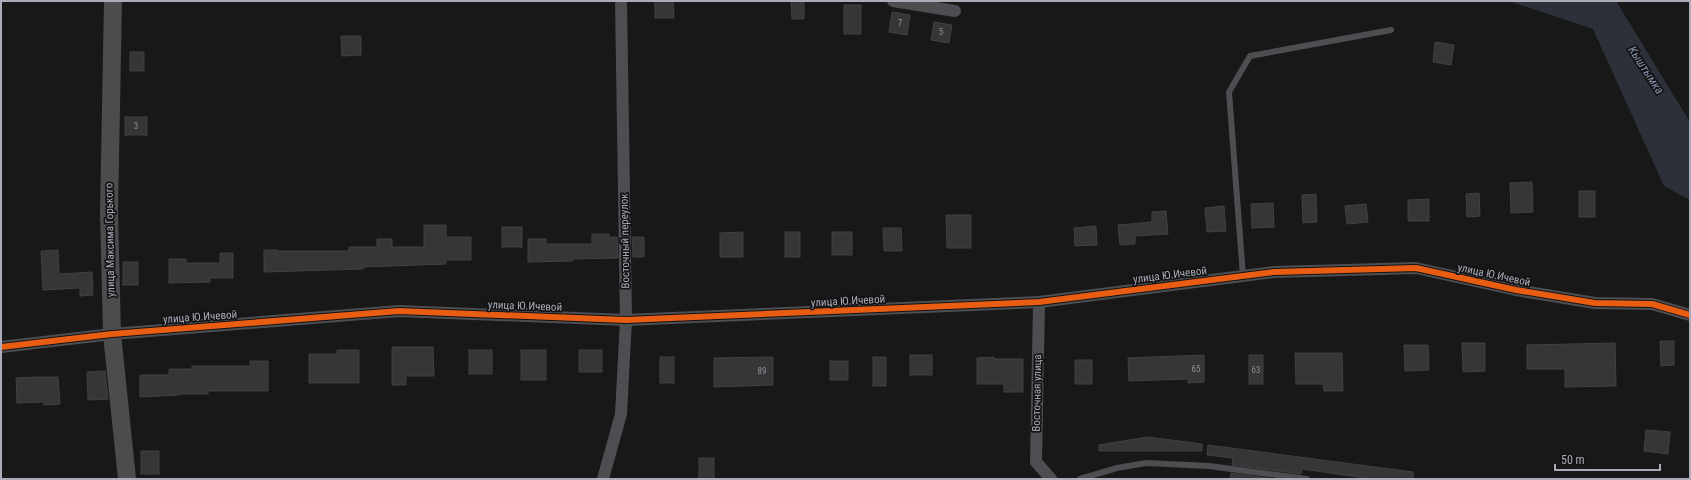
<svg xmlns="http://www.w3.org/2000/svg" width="1691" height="480" viewBox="0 0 1691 480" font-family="'Roboto Condensed',sans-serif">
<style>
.water{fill:#2c3139}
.building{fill:#363637;stroke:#414144}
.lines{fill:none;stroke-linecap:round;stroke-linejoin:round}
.lane{stroke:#4d4e51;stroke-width:6}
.street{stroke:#4d4e51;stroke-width:12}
.secondary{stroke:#4c4c4f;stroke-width:18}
.cycleway-casing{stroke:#131214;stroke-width:8}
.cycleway{stroke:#e95d12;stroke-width:6}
.labels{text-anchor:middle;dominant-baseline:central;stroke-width:3.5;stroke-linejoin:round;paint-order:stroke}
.number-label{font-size:9px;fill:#8e8e98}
.street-label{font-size:11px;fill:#abacb8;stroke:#131214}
.water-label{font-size:12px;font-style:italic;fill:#8595b0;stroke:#131214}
</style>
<rect width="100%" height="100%" fill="#181818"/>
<polygon class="water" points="1509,1 1616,1 1690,122 1690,200 1664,186 1593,29"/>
<g class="building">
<polygon points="655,1 673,1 674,18 655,18"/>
<polygon points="791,1 804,1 804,19 792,19"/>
<rect x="844" y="5" width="17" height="29"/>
<polygon points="892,12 910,15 907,35 889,32"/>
<polygon points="934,22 952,25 949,43 931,40"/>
<polygon points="341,36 361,36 361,55 342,56"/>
<polygon points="1435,42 1454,45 1451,65 1433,62"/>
<rect x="130" y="52" width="14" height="19"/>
<rect x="125" y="117" width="22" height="18"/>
<polygon points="1532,182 1533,212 1511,213 1510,183"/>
<rect x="1579" y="191" width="16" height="26"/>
<polygon points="1479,193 1480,216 1467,217 1466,194"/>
<polygon points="1316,194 1317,222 1303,223 1302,195"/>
<polygon points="1429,199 1429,221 1408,221 1408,200"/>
<polygon points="1273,203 1274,227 1252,228 1251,204"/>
<polygon points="1366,204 1368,222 1347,224 1345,206"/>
<polygon points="1224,206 1226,231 1207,232 1205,208"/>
<polygon points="1166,211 1168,234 1135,236 1135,244 1120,245 1118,225 1152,222 1152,212"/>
<polygon points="946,215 971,215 971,248 947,248"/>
<polygon points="424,225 446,225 446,237 471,237 471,260 446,260 446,264 363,267 363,269 264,272 264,250 277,250 277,251 349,251 349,247 377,247 377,239 392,239 392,247 424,247"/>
<polygon points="1096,226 1097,245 1075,246 1074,228"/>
<rect x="502" y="227" width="20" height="20"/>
<polygon points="883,228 901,228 902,251 884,251"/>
<polygon points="743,232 743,257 720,257 720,233"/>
<rect x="785" y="232" width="15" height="25"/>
<rect x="832" y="232" width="20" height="23"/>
<polygon points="592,234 609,234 609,237 617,237 618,258 573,259 573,261 528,262 528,239 546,239 546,244 592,244"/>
<polygon points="632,237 644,237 644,257 633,257"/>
<polygon points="58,250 59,274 92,272 93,295 80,296 80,288 43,290 41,251"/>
<polygon points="220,253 233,253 233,278 210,278 210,282 169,283 169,259 186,259 186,263 220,263"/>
<rect x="123" y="262" width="15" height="23"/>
<polygon points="1660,341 1674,341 1674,365 1661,366"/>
<polygon points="1462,343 1485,343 1485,371 1463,372"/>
<polygon points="1615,343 1616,386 1565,387 1565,369 1527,369 1527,345"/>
<polygon points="1404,345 1428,345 1429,370 1405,371"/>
<polygon points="392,347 433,347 434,376 406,376 406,385 392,385"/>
<polygon points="337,350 359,350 359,383 309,383 309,354 337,354"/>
<rect x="469" y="350" width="23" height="24"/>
<rect x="521" y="350" width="25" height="30"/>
<rect x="579" y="350" width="23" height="22"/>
<polygon points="1295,353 1342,353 1343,391 1324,391 1323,384 1296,384"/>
<rect x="910" y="355" width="22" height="20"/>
<polygon points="1204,355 1204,382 1188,383 1188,379 1129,381 1128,358"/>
<rect x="1249" y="355" width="14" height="29"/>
<rect x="660" y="357" width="14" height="26"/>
<polygon points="773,357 773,385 714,387 714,358"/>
<rect x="873" y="357" width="13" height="29"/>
<polygon points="994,357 994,359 1023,359 1023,392 1004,392 1004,384 977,384 977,358"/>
<rect x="1075" y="360" width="17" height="24"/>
<polygon points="250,361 268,361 268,391 208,391 208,394 180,394 180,395 140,397 140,375 169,375 169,369 192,369 192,366 250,366"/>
<rect x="830" y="361" width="18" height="19"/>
<polygon points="105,371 108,399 88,400 87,372"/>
<polygon points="34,377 58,377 60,404 44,405 43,402 17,403 16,378"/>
<polygon points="1646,430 1670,432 1668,454 1644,451"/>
<polygon points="1148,437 1202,444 1202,451 1099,451 1099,445"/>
<polygon points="1208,445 1413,472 1413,479 1372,479 1302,469 1301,474 1232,465 1233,458 1207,455"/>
<rect x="141" y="451" width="18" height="23"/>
<rect x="699" y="458" width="15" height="21"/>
<polygon points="1231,473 1273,479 1230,479"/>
</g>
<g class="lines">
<g class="lane">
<polyline points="1243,276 1229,92 1250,56 1391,30"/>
<polyline points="1080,479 1117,468 1146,463 1209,466 1307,479"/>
</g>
<g class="street">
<polyline points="893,1 955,11"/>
<polyline points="1039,302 1036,462 1051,479"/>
<polyline points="1,347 112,334 399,311 626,320 1039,302 1274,272 1416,268 1516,290 1595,303 1652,304 1690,315"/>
<polyline points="603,479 621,414 626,320 621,1"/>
</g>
<polyline class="secondary" points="113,1 109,213 112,334 127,479"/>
<defs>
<polyline id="cycleway" points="1,347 112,334 399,311 626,320 1039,302 1274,272 1416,268 1516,290 1595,303 1652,304 1690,315"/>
</defs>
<use href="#cycleway" class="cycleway-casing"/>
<use href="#cycleway" class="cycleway"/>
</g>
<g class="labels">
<g class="number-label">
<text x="900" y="23">7</text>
<text x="941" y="32">5</text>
<text x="136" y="126">3</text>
<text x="1196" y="369">65</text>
<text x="1256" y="370">63</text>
<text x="762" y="371">89</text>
</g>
<g class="street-label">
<text transform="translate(110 240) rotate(-91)">улица Максима Горького</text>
<text transform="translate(625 241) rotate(-91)">Восточный переулок</text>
<text transform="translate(1170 275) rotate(-7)">улица Ю.Ичевой</text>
<text transform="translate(1494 275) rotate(12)">улица Ю.Ичевой</text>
<text transform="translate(848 301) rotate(-3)">улица Ю.Ичевой</text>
<text transform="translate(525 306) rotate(2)">улица Ю.Ичевой</text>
<text transform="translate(200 317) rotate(-4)">улица Ю.Ичевой</text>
<text transform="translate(1037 393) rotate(-89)">Восточная улица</text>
</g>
<g class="water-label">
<text transform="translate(1646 70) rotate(57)">Кыштымка</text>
</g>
</g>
<rect width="1691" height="480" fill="none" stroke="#abacb8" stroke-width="4"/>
<path d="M1555 464v6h105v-6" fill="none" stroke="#abacb8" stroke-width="2"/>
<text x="1561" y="464" font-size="12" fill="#abacb8" stroke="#131214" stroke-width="3" paint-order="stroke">50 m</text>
</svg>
